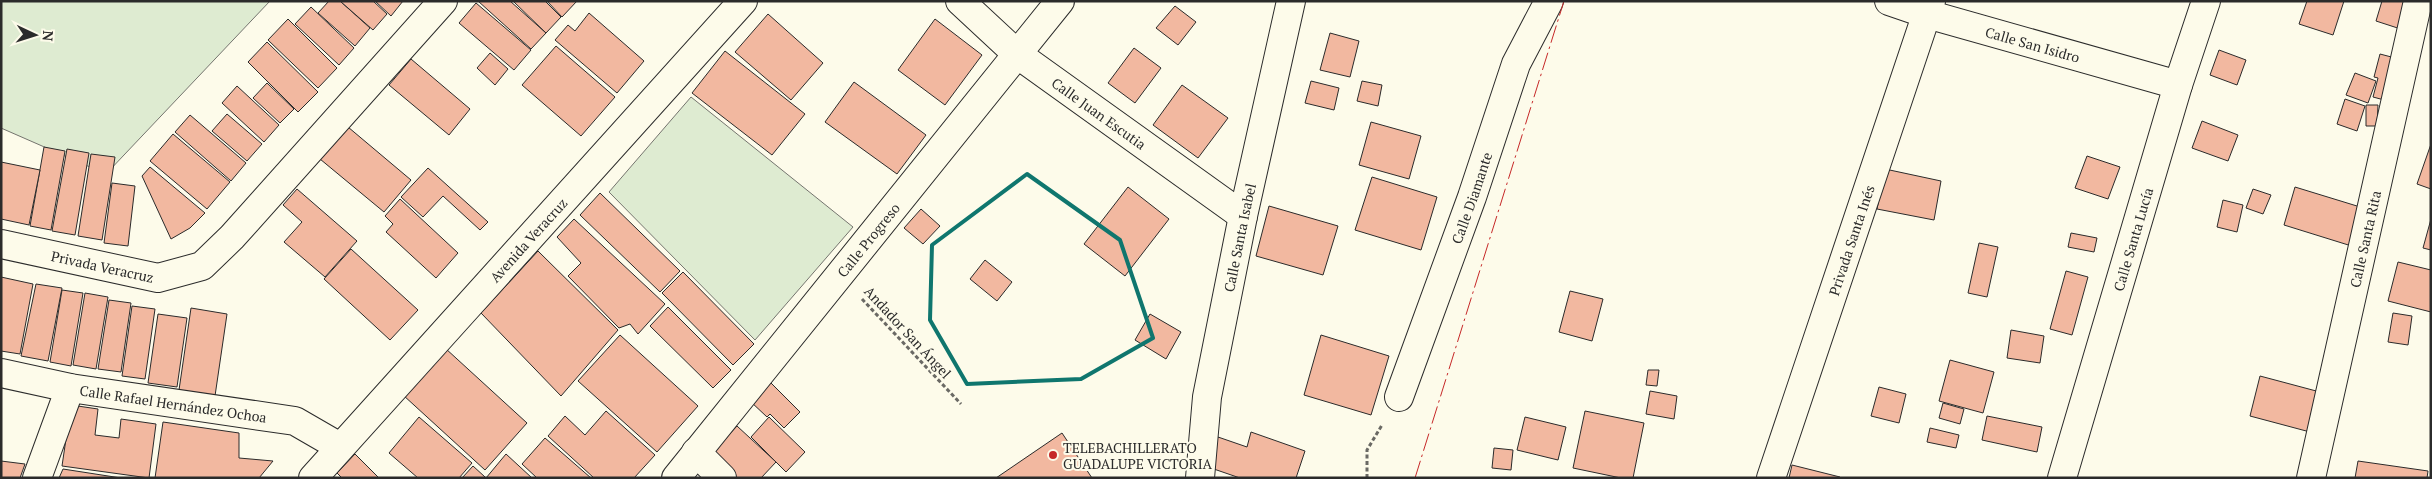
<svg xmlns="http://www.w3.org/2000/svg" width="2432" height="479" viewBox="0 0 2432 479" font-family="'PT Serif',serif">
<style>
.green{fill:#deebd1;stroke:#74746e}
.building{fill:#f2b8a0;stroke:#2b2b2b}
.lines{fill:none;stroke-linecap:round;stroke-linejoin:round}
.minor-casing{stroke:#2b2b2b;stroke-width:30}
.path{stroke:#6a6964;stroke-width:3;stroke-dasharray:4 2.5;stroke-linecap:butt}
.minor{stroke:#fdfbea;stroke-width:28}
.power{stroke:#c62828;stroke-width:1;stroke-dasharray:18 4 2.5 4;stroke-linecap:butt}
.marked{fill:none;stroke:#0f766e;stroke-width:4;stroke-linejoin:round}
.poi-dot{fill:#c62828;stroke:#fdfbea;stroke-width:2}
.labels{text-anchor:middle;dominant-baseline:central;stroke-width:4;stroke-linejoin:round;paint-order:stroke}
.street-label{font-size:14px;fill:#2b2b2b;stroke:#fdfbea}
.poi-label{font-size:14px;fill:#2b2b2b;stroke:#fdfbea;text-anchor:start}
</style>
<rect width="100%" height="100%" fill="#fdfbea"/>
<g class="green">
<polygon points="1,1 270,1 106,174 1,128"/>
<polygon points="691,97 853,227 755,340 609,192"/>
</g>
<g class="building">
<polygon points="329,1 340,1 370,28 355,46 318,13"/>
<polygon points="340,1 373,1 387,14 373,30"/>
<polygon points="375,1 403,1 391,16"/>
<polygon points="478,1 510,1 546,33 531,49"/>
<polygon points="513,1 545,1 561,17 546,33"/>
<polygon points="547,1 577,1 562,17"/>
<polygon points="2307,1 2344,1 2333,35 2299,24"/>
<polygon points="2382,1 2423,1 2413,33 2376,21"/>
<polygon points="476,3 531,50 514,70 459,23"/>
<polygon points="1175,6 1196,22 1178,45 1156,28"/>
<polygon points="311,7 354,48 339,65 295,24"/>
<polygon points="589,13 644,61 617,93 555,40 568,25 575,31"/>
<polygon points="768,14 823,63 791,100 735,52"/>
<polygon points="288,19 337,68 318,88 268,40"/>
<polygon points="935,19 982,55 945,105 898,70"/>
<polygon points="1330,33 1359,41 1350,77 1320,70"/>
<polygon points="267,42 318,92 298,112 248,62"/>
<polygon points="556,46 615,97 581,136 522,85"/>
<polygon points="1134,48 1161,68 1135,103 1108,83"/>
<polygon points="2219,50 2246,60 2237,85 2210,75"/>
<polygon points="725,51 805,114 772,155 692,93"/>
<polygon points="490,53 508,69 495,85 477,68"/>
<polygon points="2380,54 2399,59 2388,101 2373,97 2378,78 2374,77"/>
<polygon points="411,59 470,109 449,135 389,85"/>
<polygon points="2355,73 2376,81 2368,103 2346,95"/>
<polygon points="1311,81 1339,88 1334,110 1305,103"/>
<polygon points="1362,81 1382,85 1378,106 1357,101"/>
<polygon points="854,82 926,135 897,174 825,122"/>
<polygon points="267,83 294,109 280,123 253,98"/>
<polygon points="1182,85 1228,118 1198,158 1153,125"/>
<polygon points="237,86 279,125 264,142 222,103"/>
<polygon points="2345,99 2365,106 2357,131 2337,124"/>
<polygon points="2366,105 2378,105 2377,126 2366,126"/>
<polygon points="227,114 262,144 247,161 212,131"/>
<polygon points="190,115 246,163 231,181 175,132"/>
<polygon points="2202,121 2238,135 2228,161 2192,148"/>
<polygon points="1371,122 1421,136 1409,179 1359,165"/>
<polygon points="348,127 411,180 384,212 320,159"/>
<polygon points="173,134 230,182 207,209 150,161"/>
<polygon points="2431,144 2431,189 2417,184"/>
<polygon points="44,147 65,151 51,230 30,226"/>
<polygon points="67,149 89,153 75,235 52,231"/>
<polygon points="91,154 115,157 102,240 78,236"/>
<polygon points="2087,156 2120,167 2108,199 2075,188"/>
<polygon points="1,162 40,170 29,225 1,219"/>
<polygon points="150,167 205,213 190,228 171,239 142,176"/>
<polygon points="428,168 488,222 480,230 443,196 423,217 401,197"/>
<polygon points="1885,169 1941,181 1934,220 1877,209"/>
<polygon points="1372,177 1437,197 1421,250 1355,230"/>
<polygon points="112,183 135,186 128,246 104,243"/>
<polygon points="1128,187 1169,219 1125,276 1084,244"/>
<polygon points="2295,187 2370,210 2358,248 2284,225"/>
<polygon points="297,189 357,241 325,277 284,242 302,222 283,205"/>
<polygon points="2253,189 2271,195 2263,214 2246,208"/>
<polygon points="600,193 680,271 660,292 580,215"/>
<polygon points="400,199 458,253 436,278 386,232 393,224 385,216"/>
<polygon points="2223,200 2243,205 2237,232 2217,227"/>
<polygon points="1269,206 1338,226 1323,275 1256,256"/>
<polygon points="921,209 940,226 923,244 904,228"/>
<polygon points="574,219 665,304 638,334 630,324 619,328 568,276 581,263 557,237"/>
<polygon points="2431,219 2431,250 2423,248"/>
<polygon points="2071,233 2097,238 2094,252 2068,247"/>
<polygon points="1979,243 1998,247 1987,297 1968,293"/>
<polygon points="351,249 418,310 390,340 324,279"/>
<polygon points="538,251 618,330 561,396 481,313"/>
<polygon points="985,260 1012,282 997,301 970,279"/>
<polygon points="2398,262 2431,270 2431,312 2388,301"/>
<polygon points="2066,271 2088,277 2072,335 2050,329"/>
<polygon points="683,272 754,344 733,365 662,293"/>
<polygon points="1,277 33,284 20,354 1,351"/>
<polygon points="36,284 62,288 48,361 21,356"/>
<polygon points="62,290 83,293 71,366 50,362"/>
<polygon points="1570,291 1603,299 1592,341 1559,332"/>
<polygon points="85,293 108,297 96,369 73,365"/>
<polygon points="109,300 131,303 121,372 98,369"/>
<polygon points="132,306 155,309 145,379 122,376"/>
<polygon points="668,307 731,370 713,388 650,326"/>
<polygon points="191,308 227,314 215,396 179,390"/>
<polygon points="2393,313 2412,316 2408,345 2388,342"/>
<polygon points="158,314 187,318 177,387 148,383"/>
<polygon points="1150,314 1181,332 1166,359 1135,340"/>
<polygon points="2011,330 2044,336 2040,363 2007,358"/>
<polygon points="620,335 698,406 657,452 578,381"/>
<polygon points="1321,335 1389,356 1371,415 1304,395"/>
<polygon points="445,348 527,423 485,470 403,395"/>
<polygon points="1950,360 1994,372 1983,413 1939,401"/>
<polygon points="1648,370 1659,370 1657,386 1646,385"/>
<polygon points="2260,376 2320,392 2310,432 2250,416"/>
<polygon points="769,381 800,412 784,428 770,414 767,417 750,401"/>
<polygon points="1879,387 1906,394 1899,423 1871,416"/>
<polygon points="1650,391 1677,396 1674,419 1646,414"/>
<polygon points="1943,403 1964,409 1960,424 1939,418"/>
<polygon points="71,405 98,409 95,435 119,438 121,419 156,424 149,478 62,466"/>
<polygon points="606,411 655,455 634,478 594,478 548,436 565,416 585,435"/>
<polygon points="1585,411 1644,423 1633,478 1621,478 1573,468"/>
<polygon points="1987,416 2042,427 2037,452 1982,440"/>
<polygon points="419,417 472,463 459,478 418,478 389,453"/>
<polygon points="769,417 805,452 786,472 751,437"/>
<polygon points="1525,417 1566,427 1558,460 1517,450"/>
<polygon points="163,422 239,433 239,458 273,461 259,478 155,478"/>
<polygon points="737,426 776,462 761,478 729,478 707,458"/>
<polygon points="1930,428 1959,435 1956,448 1927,442"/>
<polygon points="1251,432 1305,451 1296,478 1240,478 1208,467 1218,437 1247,447"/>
<polygon points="1062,433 1092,478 996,478"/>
<polygon points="545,438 591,478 537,478 522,464"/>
<polygon points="1494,448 1513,450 1511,470 1492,468"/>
<polygon points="355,454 379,478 342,478 337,473"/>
<polygon points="506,454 532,478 486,478"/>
<polygon points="1,461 25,464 20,478 1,478"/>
<polygon points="2358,461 2428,471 2427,478 2355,478"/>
<polygon points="1792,465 1840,477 1840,478 1789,478"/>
<polygon points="473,466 485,477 484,478 462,478"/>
<polygon points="63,469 121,478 59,478"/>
</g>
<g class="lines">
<defs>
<g id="minor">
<path id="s1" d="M960,1L1017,54L1243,216"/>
<path id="s2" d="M1889,1L1927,14L2178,85"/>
<path id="s3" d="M1,244L158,278L202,266L232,237L443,1"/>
<path id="s4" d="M1,373L70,388L295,421L340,447"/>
<path id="s5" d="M1399,397L1472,197L1516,64L1549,1"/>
<polyline points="696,452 722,478"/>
<polyline points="37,478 70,388"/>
<path id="s6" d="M313,478L743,1"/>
<path id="s7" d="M676,478L1060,1"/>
<path id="s8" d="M1200,478L1207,397L1243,216L1291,1"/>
<path id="s9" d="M1771,478L1931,1"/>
<path id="s10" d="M2062,478L2178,85L2206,1"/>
<path id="s11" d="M2311,478L2418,1"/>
</g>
</defs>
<use href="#minor" class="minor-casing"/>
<g class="path">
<polyline points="862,299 961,404"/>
<polyline points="1367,478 1367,450 1382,425"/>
</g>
<use href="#minor" class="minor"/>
<polyline class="power" points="1415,478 1564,1"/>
</g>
<path class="marked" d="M1027,174L1120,240L1153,338L1081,379L967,384L930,320L932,245Z"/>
<circle class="poi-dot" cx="1053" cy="455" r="5"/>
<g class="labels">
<g class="street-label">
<text stroke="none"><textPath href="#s2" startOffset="150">Calle San Isidro</textPath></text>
<text stroke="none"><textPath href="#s1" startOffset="179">Calle Juan Escutia</textPath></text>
<text stroke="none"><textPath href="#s5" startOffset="212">Calle Diamante</textPath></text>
<text stroke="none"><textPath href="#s8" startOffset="244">Calle Santa Isabel</textPath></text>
<text stroke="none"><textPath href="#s6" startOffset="321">Avenida Veracruz</textPath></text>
<text stroke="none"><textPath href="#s7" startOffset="306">Calle Progreso</textPath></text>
<text stroke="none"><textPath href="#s10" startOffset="249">Calle Santa Lucía</textPath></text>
<text stroke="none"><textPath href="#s11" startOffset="245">Calle Santa Rita</textPath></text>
<text stroke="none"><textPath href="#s9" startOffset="251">Privada Santa Inés</textPath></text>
<text stroke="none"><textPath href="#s3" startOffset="104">Privada Veracruz</textPath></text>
<text transform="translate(908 332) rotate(47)">Andador San Ángel</text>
<text stroke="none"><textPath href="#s4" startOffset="175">Calle Rafael Hernández Ochoa</textPath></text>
</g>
<g class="poi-label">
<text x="1063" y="447">TELEBACHILLERATO<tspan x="1063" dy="16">GUADALUPE VICTORIA</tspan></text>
</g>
</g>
<rect width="2432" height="479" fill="none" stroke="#2b2b2b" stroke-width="5"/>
<g transform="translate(35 35) rotate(94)" stroke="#fdfbea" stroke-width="4" paint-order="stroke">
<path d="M0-4L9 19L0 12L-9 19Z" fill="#2b2b2b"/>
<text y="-8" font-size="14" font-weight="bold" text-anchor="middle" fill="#2b2b2b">N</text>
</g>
</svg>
